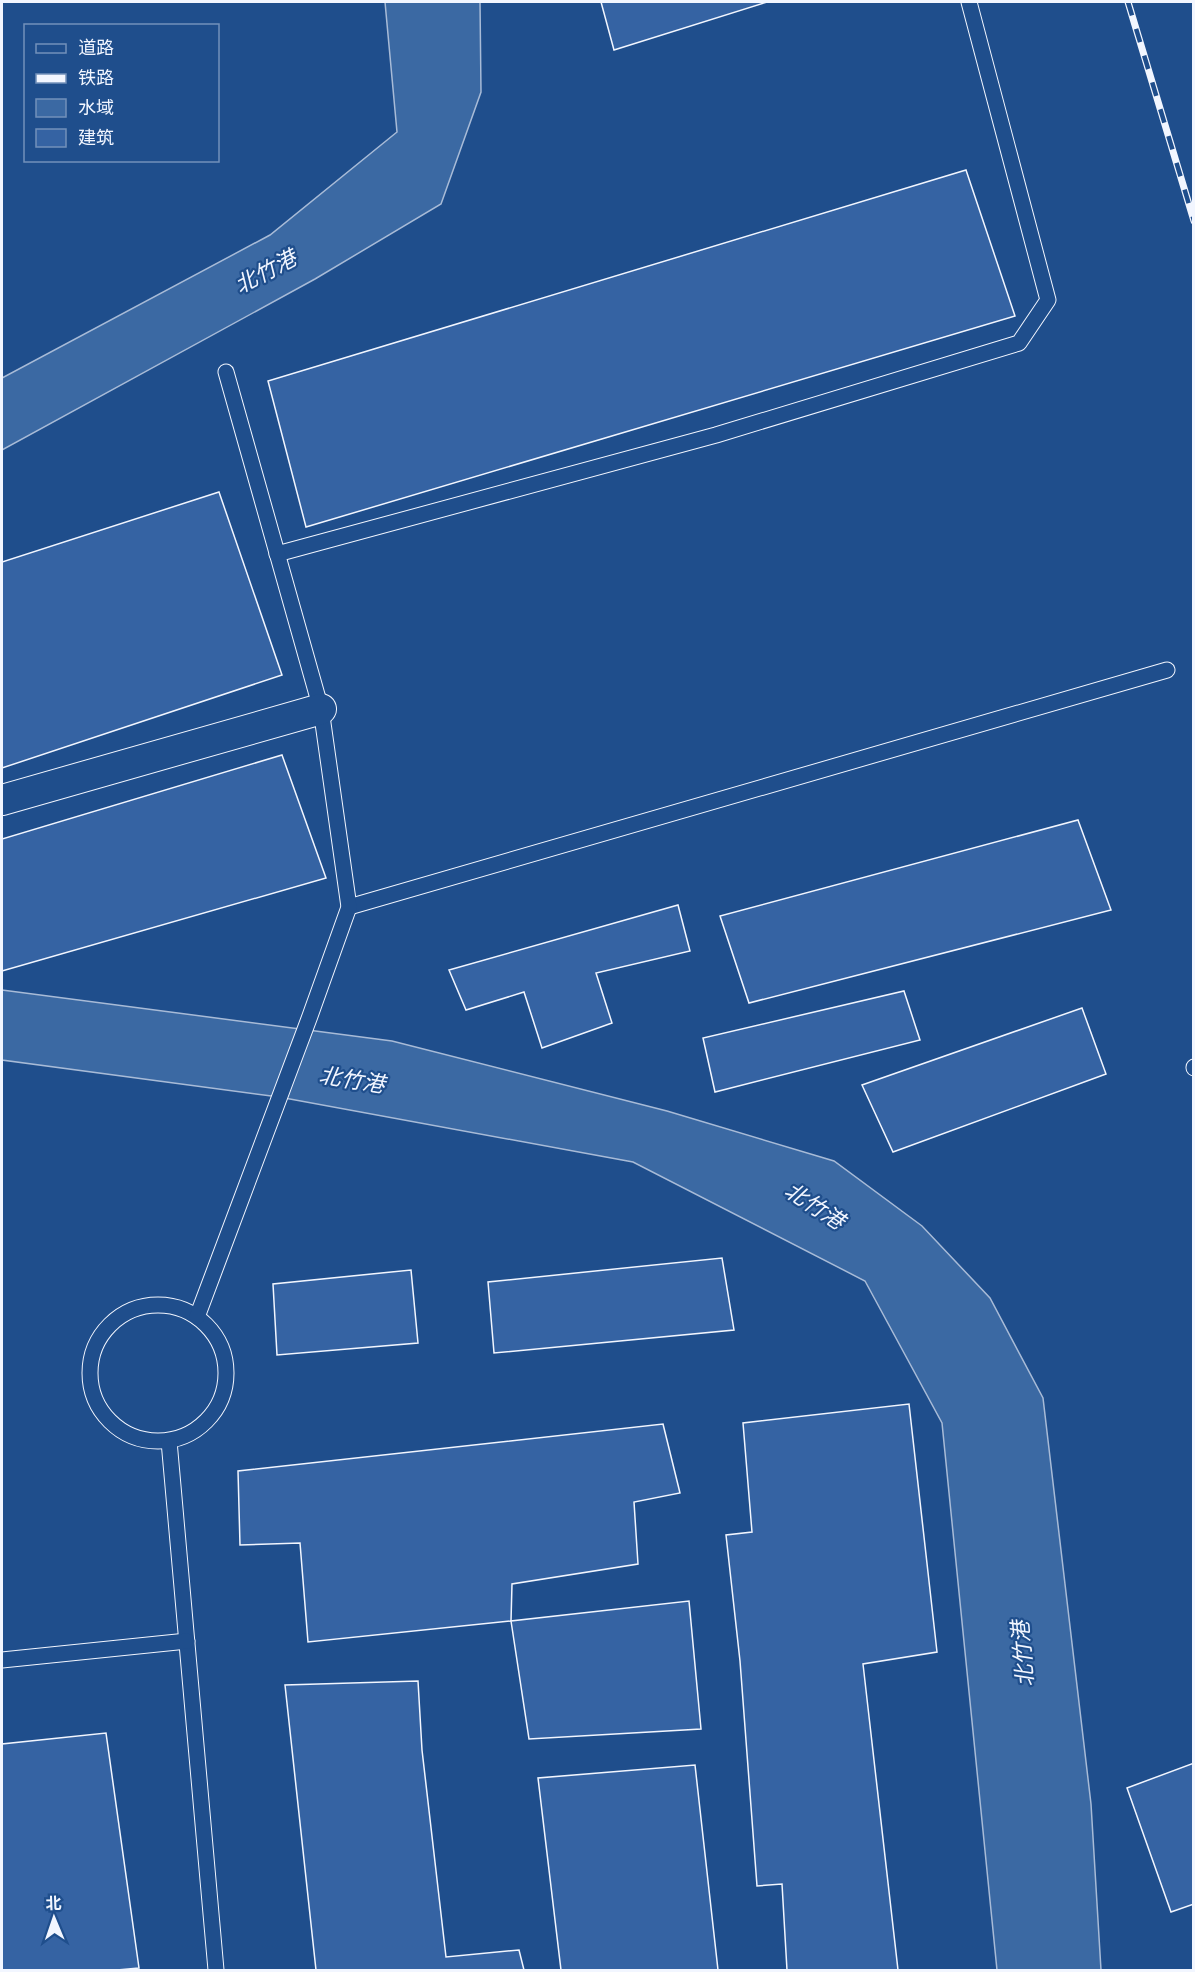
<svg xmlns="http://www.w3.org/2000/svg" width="1195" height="1972" viewBox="0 0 1195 1972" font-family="Lato,'Noto Sans SC',sans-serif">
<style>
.water{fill:#3b69a3;stroke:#a8bbd7;stroke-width:1.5}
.building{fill:#3563a3;stroke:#f2f6ff;stroke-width:1.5}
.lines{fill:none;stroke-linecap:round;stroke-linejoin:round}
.lane-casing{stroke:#f2f6ff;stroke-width:17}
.street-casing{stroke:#f2f6ff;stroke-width:32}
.lane{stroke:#1f4e8c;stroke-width:15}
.street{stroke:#1f4e8c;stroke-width:30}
.rail-casing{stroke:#f2f6ff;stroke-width:7}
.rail{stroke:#1f4e8c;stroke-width:4.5;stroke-dasharray:14;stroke-linecap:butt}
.labels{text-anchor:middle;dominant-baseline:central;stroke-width:4.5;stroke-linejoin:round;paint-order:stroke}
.water-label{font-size:22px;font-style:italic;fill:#f2f6ff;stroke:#1f4e8c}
</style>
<rect width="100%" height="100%" fill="#1f4e8c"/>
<g class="water">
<polygon points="385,2 480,2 481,92 441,204 315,279 2,450 2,378 270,235 397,132"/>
<polygon points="2,990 392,1041 667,1111 834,1161 922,1226 990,1298 1043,1398 1091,1804 1101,1970 997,1970 942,1423 865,1281 633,1162 279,1097 2,1060"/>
</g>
<g class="building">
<polygon points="601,2 767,2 614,50"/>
<polygon points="966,170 1015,316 306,527 268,381"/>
<polygon points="219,492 282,675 2,768 2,562"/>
<polygon points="282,755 326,878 2,971 2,839"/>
<polygon points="1078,820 1111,910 749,1003 720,916"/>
<polygon points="678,905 690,951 596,973 612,1023 542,1048 524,992 466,1010 449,970"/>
<polygon points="904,991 920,1040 715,1092 703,1038"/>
<polygon points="1082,1008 1106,1074 893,1152 862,1085"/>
<polygon points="722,1258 734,1330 494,1353 488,1282"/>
<polygon points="411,1270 418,1343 277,1355 273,1284"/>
<polygon points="909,1404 937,1652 863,1664 898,1970 787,1970 782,1884 757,1886 740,1661 726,1535 752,1532 743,1423"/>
<polygon points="663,1424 680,1493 634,1502 638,1564 512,1584 511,1621 308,1642 300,1543 240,1545 238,1471"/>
<polygon points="689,1601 701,1729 529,1739 511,1621"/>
<polygon points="418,1681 422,1750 446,1957 519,1950 524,1970 316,1970 285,1685"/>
<polygon points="106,1733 139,1968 117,1970 2,1970 2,1744"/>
<polygon points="1194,1763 1194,1904 1171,1912 1127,1788"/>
<polygon points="695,1765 718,1970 561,1970 538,1778"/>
</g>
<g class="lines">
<defs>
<g id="lane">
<polyline points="277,554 716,435 1019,343 1048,300 969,2"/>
<polyline points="349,907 1167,670"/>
<polyline points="1194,1067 1194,1068"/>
<circle cx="158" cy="1373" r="68"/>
<polyline points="197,1317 310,1016 349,907 321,709 226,372"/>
<polyline points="169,1441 216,1970"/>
<polyline points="2,1660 187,1641"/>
</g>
<polyline id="street" points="2,800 321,709"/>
</defs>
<use href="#lane" class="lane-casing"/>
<use href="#street" class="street-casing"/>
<use href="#lane" class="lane"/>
<use href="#street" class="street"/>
<defs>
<polyline id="rail" points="1128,2 1194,221"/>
</defs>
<use href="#rail" class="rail-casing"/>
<use href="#rail" class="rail"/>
</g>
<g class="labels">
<g class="water-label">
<text transform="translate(265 271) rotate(-28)">北竹港</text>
<text transform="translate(352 1079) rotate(9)">北竹港</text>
<text transform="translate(815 1205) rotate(33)">北竹港</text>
<text transform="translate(1022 1654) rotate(-95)">北竹港</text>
</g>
</g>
<rect width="1195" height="1972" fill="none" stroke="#f2f6ff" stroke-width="6"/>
<rect x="24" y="24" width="195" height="138" fill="#1f4e8c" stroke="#7391ba" stroke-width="1.5"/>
<rect x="36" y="44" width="30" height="9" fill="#1f4e8c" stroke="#7391ba" stroke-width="1.5"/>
<text x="78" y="54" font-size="18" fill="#f2f6ff">道路</text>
<rect x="36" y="74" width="30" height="9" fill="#f2f6ff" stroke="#7391ba" stroke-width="1.5"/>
<text x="78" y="84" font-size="18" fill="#f2f6ff">铁路</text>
<rect x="36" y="99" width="30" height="18" fill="#3b69a3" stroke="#7391ba" stroke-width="1.5"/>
<text x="78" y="114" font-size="18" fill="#f2f6ff">水域</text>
<rect x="36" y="129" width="30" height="18" fill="#3563a3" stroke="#7391ba" stroke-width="1.5"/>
<text x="78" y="144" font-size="18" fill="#f2f6ff">建筑</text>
<g transform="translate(54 1918) rotate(358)" stroke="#1f4e8c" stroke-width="4.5" paint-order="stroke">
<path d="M0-4.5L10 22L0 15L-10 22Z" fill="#f2f6ff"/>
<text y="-9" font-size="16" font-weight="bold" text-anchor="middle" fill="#f2f6ff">北</text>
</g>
</svg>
